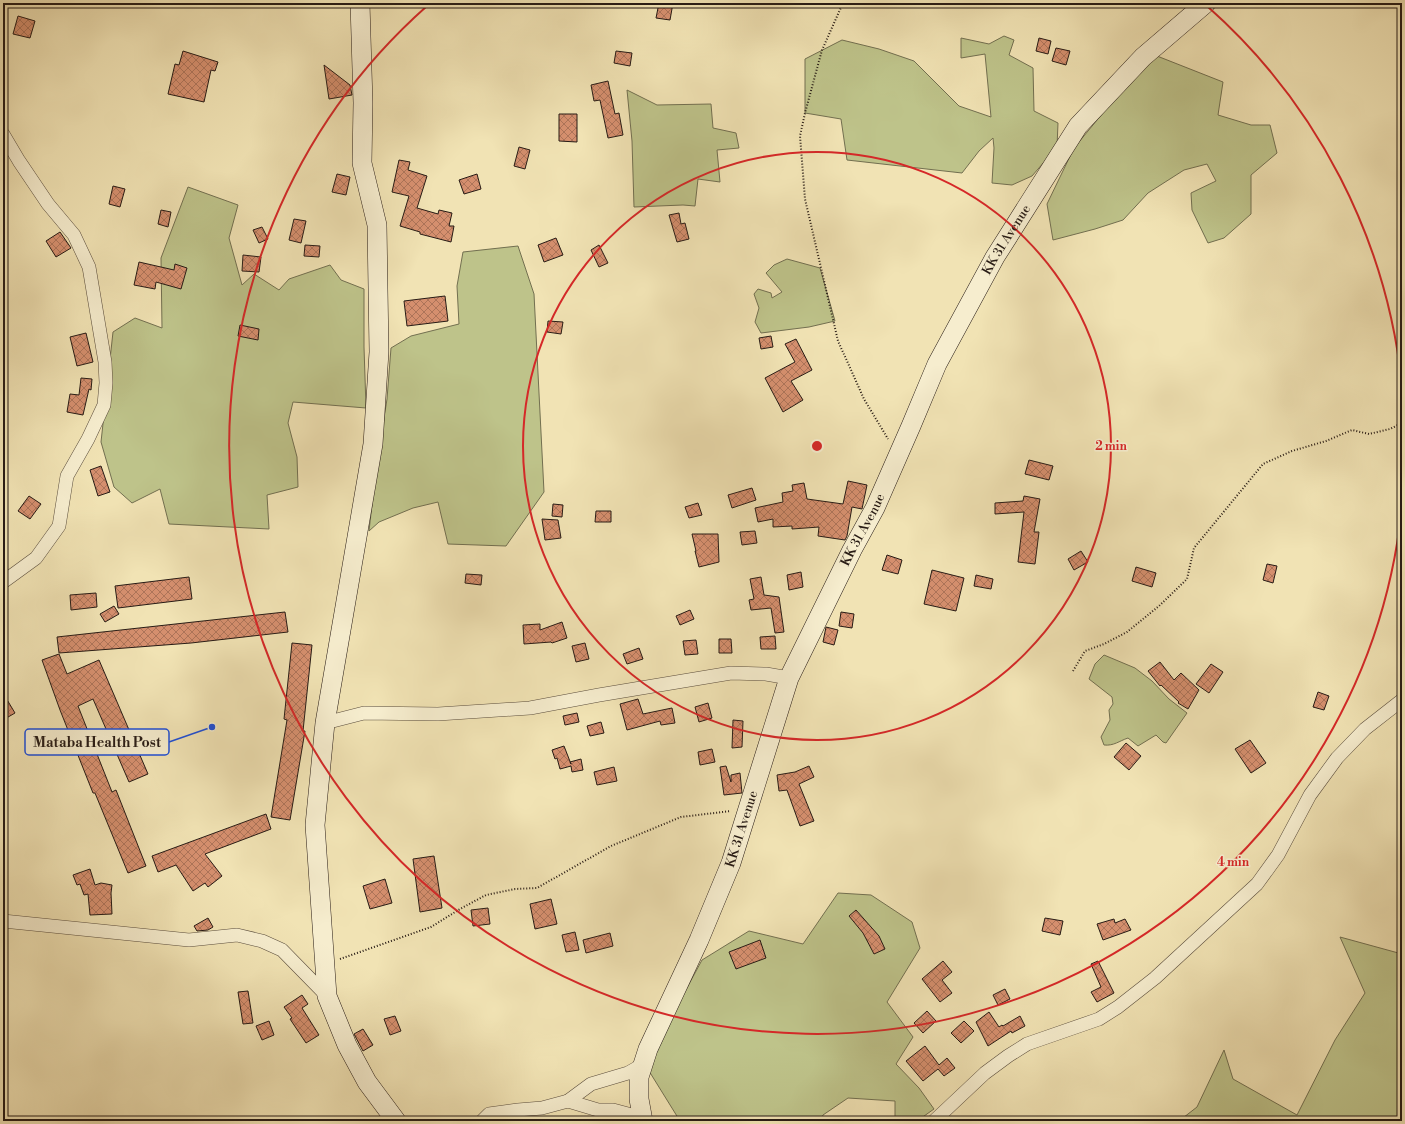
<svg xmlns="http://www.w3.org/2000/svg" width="1405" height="1124" viewBox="0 0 1405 1124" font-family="'Libre Bodoni',serif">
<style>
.green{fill:#bec38a;stroke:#726f50}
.building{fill:url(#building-cross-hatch);stroke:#271b15}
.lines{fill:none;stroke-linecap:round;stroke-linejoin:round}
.street-casing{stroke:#5a4d3d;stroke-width:14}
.secondary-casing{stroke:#271b15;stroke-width:20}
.path{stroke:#271b15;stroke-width:2;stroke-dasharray:1 2;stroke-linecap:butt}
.street{stroke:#f6edce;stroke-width:13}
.secondary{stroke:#f6edce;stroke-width:19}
.ring{fill:none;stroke:#d62828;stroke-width:2}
.labels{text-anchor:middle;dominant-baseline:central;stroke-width:3;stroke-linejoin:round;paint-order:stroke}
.street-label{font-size:13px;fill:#271b15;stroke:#f6edce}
.centre{fill:#d62828;stroke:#f6edce;stroke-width:2}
.ring-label{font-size:12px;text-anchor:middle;font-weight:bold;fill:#d62828;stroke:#f6edce;stroke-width:3;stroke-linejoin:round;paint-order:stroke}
.leader{fill:none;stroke:#1d4ed8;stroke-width:1.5}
.callout-dot{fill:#1d4ed8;stroke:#f6edce;stroke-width:1.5}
.callout{fill:#f6edce;stroke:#1d4ed8;stroke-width:1.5}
.callout-label{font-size:14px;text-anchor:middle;font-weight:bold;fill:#271b15}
</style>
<defs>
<pattern id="building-cross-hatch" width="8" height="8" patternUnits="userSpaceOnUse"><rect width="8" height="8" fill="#d58f6e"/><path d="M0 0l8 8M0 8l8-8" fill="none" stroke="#ad7459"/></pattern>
</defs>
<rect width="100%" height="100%" fill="#f1e3b4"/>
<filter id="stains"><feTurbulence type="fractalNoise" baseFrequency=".005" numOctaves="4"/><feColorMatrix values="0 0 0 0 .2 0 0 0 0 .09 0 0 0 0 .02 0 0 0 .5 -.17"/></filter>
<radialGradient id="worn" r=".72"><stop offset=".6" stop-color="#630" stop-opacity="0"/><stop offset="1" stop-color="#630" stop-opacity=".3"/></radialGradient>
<g class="green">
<polygon points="1004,36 1014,40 1009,55 1033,68 1034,111 1058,123 1057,147 1032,176 1012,185 992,183 994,148 993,138 979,151 962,173 847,160 841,119 805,113 805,59 842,40 879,49 914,61 959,106 991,117 985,54 961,58 961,38 989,44"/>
<polygon points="1157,56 1223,82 1218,115 1251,125 1270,125 1277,153 1251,175 1251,214 1224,238 1208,243 1192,210 1191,193 1216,181 1207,164 1184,170 1148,193 1123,220 1095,229 1053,240 1047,204 1074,148 1116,97"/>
<polygon points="627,90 657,105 711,104 713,128 736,133 739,148 717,150 720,182 698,179 695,206 683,205 634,207 632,141"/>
<polygon points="188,187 238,205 229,238 242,285 254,274 279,290 289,279 330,265 341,280 364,289 364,347 366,408 293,402 288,423 297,457 298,487 267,495 269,529 169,524 160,489 132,503 114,487 101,442 113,332 135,318 162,328 161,258"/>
<polygon points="518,246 534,294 544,492 506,546 448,544 438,502 413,508 379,522 369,531 376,470 387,399 391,348 411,336 459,324 457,286 463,252"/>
<polygon points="787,259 820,268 835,321 809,327 761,333 755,322 759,308 754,294 758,289 771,293 772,298 782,292 766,273 774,265"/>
<path d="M1104,655L1135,668L1152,681L1169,699L1187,713L1166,743L1163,742L1156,735L1138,746L1128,738C1119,741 1114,746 1104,745L1101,737L1110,720L1109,710L1113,704L1112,697L1089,679L1095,664Z"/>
<polygon points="838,893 871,895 912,922 920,948 887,1002 913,1037 896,1064 919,1088 934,1109 917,1121 895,1121 895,1101 848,1098 823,1115 820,1121 680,1121 649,1071 668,1023 702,960 749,931 803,944"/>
<polygon points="1340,937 1402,954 1402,1121 1179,1121 1197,1107 1224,1050 1233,1079 1297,1115 1335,1040 1365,993"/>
</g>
<g class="building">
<polygon points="659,3 673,3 670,20 656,18"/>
<polygon points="18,16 35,21 30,38 13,34"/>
<polygon points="1039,38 1051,41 1048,54 1036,51"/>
<polygon points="1056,48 1070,51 1066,65 1052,61"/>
<polygon points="183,51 218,62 215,71 211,70 204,102 168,94 175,64 179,65"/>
<polygon points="616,51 632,53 630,66 614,63"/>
<polygon points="324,65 350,85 352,95 329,99"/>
<polygon points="608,81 615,114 619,113 623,135 608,138 600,100 594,101 591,85"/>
<polygon points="559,114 577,114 577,142 559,141"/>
<polygon points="519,147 530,150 525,169 514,166"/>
<polygon points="399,160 410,162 408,170 427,176 417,208 438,214 439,210 452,213 449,226 454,226 451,242 420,234 420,232 400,226 409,196 392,192"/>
<polygon points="337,174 350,177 346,195 332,192"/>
<polygon points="477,174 481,189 464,194 459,180"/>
<polygon points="113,186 125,189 120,207 109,204"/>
<polygon points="161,210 171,212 168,227 158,224"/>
<polygon points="679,213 681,224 685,223 689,239 677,242 669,215"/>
<polygon points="294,219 306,221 301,243 289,240"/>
<polygon points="262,227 268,239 259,243 253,230"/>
<polygon points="60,232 71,248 56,257 46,241"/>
<polygon points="556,238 563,255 544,262 538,245"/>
<polygon points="305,245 320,246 319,257 304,256"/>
<polygon points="599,245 608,263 599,267 591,250"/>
<polygon points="243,255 261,257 259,272 242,271"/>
<polygon points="139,262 174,270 175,264 187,268 181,289 156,282 155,289 134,285"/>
<polygon points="445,296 448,321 407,326 404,301"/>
<polygon points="548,321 563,322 561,334 547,332"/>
<polygon points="240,325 259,329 258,340 238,336"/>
<polygon points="86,333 93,362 77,366 70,337"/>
<polygon points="771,336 773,347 761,349 759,338"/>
<polygon points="796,339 812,370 791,381 803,400 783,412 765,378 795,362 785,344"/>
<polygon points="81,378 92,379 91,390 89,389 83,415 67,412 70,394 79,395"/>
<polygon points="1029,460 1053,466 1049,480 1025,474"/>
<polygon points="101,466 110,492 98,496 90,470"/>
<polygon points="848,481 867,485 862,509 852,507 847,536 845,540 818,536 819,527 792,529 792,526 773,527 773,519 758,522 755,508 783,502 782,493 793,491 792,485 804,483 807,499 843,504"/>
<polygon points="752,488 756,500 732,508 728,495"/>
<polygon points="29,496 41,504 30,519 18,511"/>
<polygon points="1024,496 1040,499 1034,532 1039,532 1035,564 1018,562 1024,512 995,514 995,503 1023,501"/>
<polygon points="698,503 702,515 689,518 685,507"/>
<polygon points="553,504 563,505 562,517 552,516"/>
<polygon points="596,511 611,511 611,522 595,522"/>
<polygon points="542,519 558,520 561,538 545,540"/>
<polygon points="755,531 757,543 742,545 740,532"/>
<polygon points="692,534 718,534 719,562 699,567 695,551 696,551"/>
<polygon points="1081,551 1088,562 1074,570 1068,559"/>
<polygon points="887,555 902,560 898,574 882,570"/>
<polygon points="1267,564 1277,566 1273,583 1263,580"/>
<polygon points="1136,567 1156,573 1152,587 1132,581"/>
<polygon points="932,570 964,578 956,611 924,604"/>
<polygon points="801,572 803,587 789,590 787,575"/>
<polygon points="466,574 482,575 481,585 465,583"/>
<polygon points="976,575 993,579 991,589 974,586"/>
<polygon points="189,577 192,599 118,608 115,586"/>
<polygon points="761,577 764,595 779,597 784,632 775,633 771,608 751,610 749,600 754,599 750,579"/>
<polygon points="96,593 97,607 71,610 70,595"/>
<polygon points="114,606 119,614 105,622 100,614"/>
<polygon points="690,610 694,619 680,625 676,616"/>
<polygon points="285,612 288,632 191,643 59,653 57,637"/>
<polygon points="841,612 854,614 852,628 839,626"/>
<polygon points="562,622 567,638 552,643 551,642 524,644 523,625 540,624 540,630"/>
<polygon points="826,627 838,630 834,645 823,642"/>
<polygon points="775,636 776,649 761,649 760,637"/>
<polygon points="719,639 731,639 732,653 719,653"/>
<polygon points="696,640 698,654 685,655 683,641"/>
<polygon points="292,643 312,645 303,731 305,731 290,820 271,817 287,720 284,719"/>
<polygon points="585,643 589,659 576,662 572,646"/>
<polygon points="639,648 643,659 627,664 623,654"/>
<polygon points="59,654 67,674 99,660 148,774 129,782 93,699 78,706 112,792 116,790 146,866 128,873 95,793 93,793 60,710 42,660"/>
<polygon points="1160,662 1174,680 1181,673 1199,690 1188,709 1178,703 1179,702 1161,685 1160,686 1148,671"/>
<polygon points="1211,664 1223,672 1209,693 1196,684"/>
<polygon points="1318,692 1329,696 1324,710 1313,707"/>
<polygon points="3,693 15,713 3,720"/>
<polygon points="638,699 643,714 672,708 675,723 661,725 660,721 627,730 620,704"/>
<polygon points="708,703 712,718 699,722 695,707"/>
<polygon points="577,713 579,722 565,725 563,716"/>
<polygon points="733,720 743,721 742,747 732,748"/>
<polygon points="601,722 604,733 590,736 587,726"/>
<polygon points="1250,740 1266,763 1251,773 1235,749"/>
<polygon points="1126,743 1141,756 1129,770 1114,757"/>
<polygon points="564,746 571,764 570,762 581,759 583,770 572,772 571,766 560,769 557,758 555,759 552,750"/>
<polygon points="712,749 715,762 700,765 698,752"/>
<polygon points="726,766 731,782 731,775 740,773 742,793 724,795 720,767"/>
<polygon points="809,766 814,777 799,784 814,821 800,826 787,790 779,791 777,775 795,772"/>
<polygon points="614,767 617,781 597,785 594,772"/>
<polygon points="266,814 271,829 205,854 222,876 208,887 205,883 193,891 176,865 158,872 152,856"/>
<polygon points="434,856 442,908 420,912 413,859"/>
<polygon points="90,869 95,885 101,883 112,885 111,893 112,914 90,915 88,894 84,895 80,884 77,885 73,875"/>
<polygon points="385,879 392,903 370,909 363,886"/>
<polygon points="551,899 557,924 535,929 530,904"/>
<polygon points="488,908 490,924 473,926 471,910"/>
<polygon points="856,910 879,936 885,949 874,954 863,933 849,916"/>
<polygon points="208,918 213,927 208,930 197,931 194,926"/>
<polygon points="1045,918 1063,921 1060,935 1042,931"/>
<polygon points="1114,919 1115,923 1125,919 1131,930 1103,940 1097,924"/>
<polygon points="575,932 579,950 566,952 562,935"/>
<polygon points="610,933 613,946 586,953 583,940"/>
<polygon points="760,940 766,958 736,969 729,952"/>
<polygon points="943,961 952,972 942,980 952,993 940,1002 922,979"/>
<polygon points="1098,961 1114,993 1097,1002 1091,992 1101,987 1091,964"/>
<polygon points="1005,989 1010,999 998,1005 993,995"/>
<polygon points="248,991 253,1023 243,1024 238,992"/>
<polygon points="302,995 308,1004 302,1008 319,1035 306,1043 290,1019 292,1018 284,1007"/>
<polygon points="927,1011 936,1021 923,1033 914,1023"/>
<polygon points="989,1012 999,1027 1002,1025 1003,1026 1020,1016 1025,1026 1012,1033 1011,1031 988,1046 976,1022"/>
<polygon points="395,1016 401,1031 390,1035 384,1019"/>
<polygon points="269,1021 274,1035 262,1040 256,1026"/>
<polygon points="964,1021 974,1031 961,1043 951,1033"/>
<polygon points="363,1029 373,1045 363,1051 354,1034"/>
<polygon points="925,1046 939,1065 947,1058 955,1068 944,1076 938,1069 923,1081 906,1061"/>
</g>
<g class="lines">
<defs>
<g id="street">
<polyline points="3,134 19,161 48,204 74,235 89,267 105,362 106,383 104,405 88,439 67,476 59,526 36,558 3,582"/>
<polyline points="325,723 364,713 438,714 530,708 599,695 731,673 766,674 789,678"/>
<polyline points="3,921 189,940 237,935 262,941 282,950 327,996"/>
<polyline points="568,1101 591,1084 628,1073 642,1065"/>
<polyline points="482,1121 489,1114 518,1110 542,1108 568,1101 598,1110 613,1110 643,1118"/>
<polyline points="934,1121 985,1073 1008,1056 1027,1044 1099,1019 1118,1007 1155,978 1257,884 1278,855 1310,795 1337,758 1365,729 1402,700"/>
</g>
<g id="secondary">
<polyline points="360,3 363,103 362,163 377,225 379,352 373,444 325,723 315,825 327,996 347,1045 367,1082 396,1121"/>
<path id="s1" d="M643,1121L639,1099V1077L648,1049L699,940L731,863L789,678L852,550L875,508L911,426L937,364L995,257L1078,126L1143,57L1206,3"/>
</g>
</defs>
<use href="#street" class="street-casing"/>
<use href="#secondary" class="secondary-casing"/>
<g class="path">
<polyline points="843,3 822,50 805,113 800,136 805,199 838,341 864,399 888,439"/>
<polyline points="1073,671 1085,651 1104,644 1127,632 1159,606 1187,579 1194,548 1263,464 1292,451 1326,441 1352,430 1369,434 1390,429 1402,423"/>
<polyline points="340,959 431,927 460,909 486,895 515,889 537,888 611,846 681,817 731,811"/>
</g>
<use href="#street" class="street"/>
<use href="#secondary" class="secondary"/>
</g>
<g class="ring">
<circle cx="817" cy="446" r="294"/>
<path d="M1402 507A588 588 0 1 1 427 6M1207 6A588 588 0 0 1 1402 385"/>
</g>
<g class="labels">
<g class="street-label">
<text stroke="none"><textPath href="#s1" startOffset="961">KK 31 Avenue</textPath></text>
<text stroke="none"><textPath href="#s1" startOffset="637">KK 31 Avenue</textPath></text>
<text stroke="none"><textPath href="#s1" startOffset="313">KK 31 Avenue</textPath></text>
</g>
</g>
<circle cx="817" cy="446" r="6" class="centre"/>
<g class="ring-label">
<text x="1111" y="450">2 min</text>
<text x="1233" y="866">4 min</text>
</g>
<path class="leader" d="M212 727L169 742"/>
<circle class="callout-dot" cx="212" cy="727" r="4"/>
<rect class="callout" x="25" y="729" width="144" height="26" rx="4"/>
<g class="callout-label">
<text x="97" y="747">Mataba Health Post</text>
</g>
<rect width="1405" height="1124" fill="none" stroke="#f1e3b4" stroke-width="16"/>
<rect x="4" y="4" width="1397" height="1116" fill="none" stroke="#271b15" stroke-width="2"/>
<rect x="8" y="8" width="1389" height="1108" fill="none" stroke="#271b15"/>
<rect width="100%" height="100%" filter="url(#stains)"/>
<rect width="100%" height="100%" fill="url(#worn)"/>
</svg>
